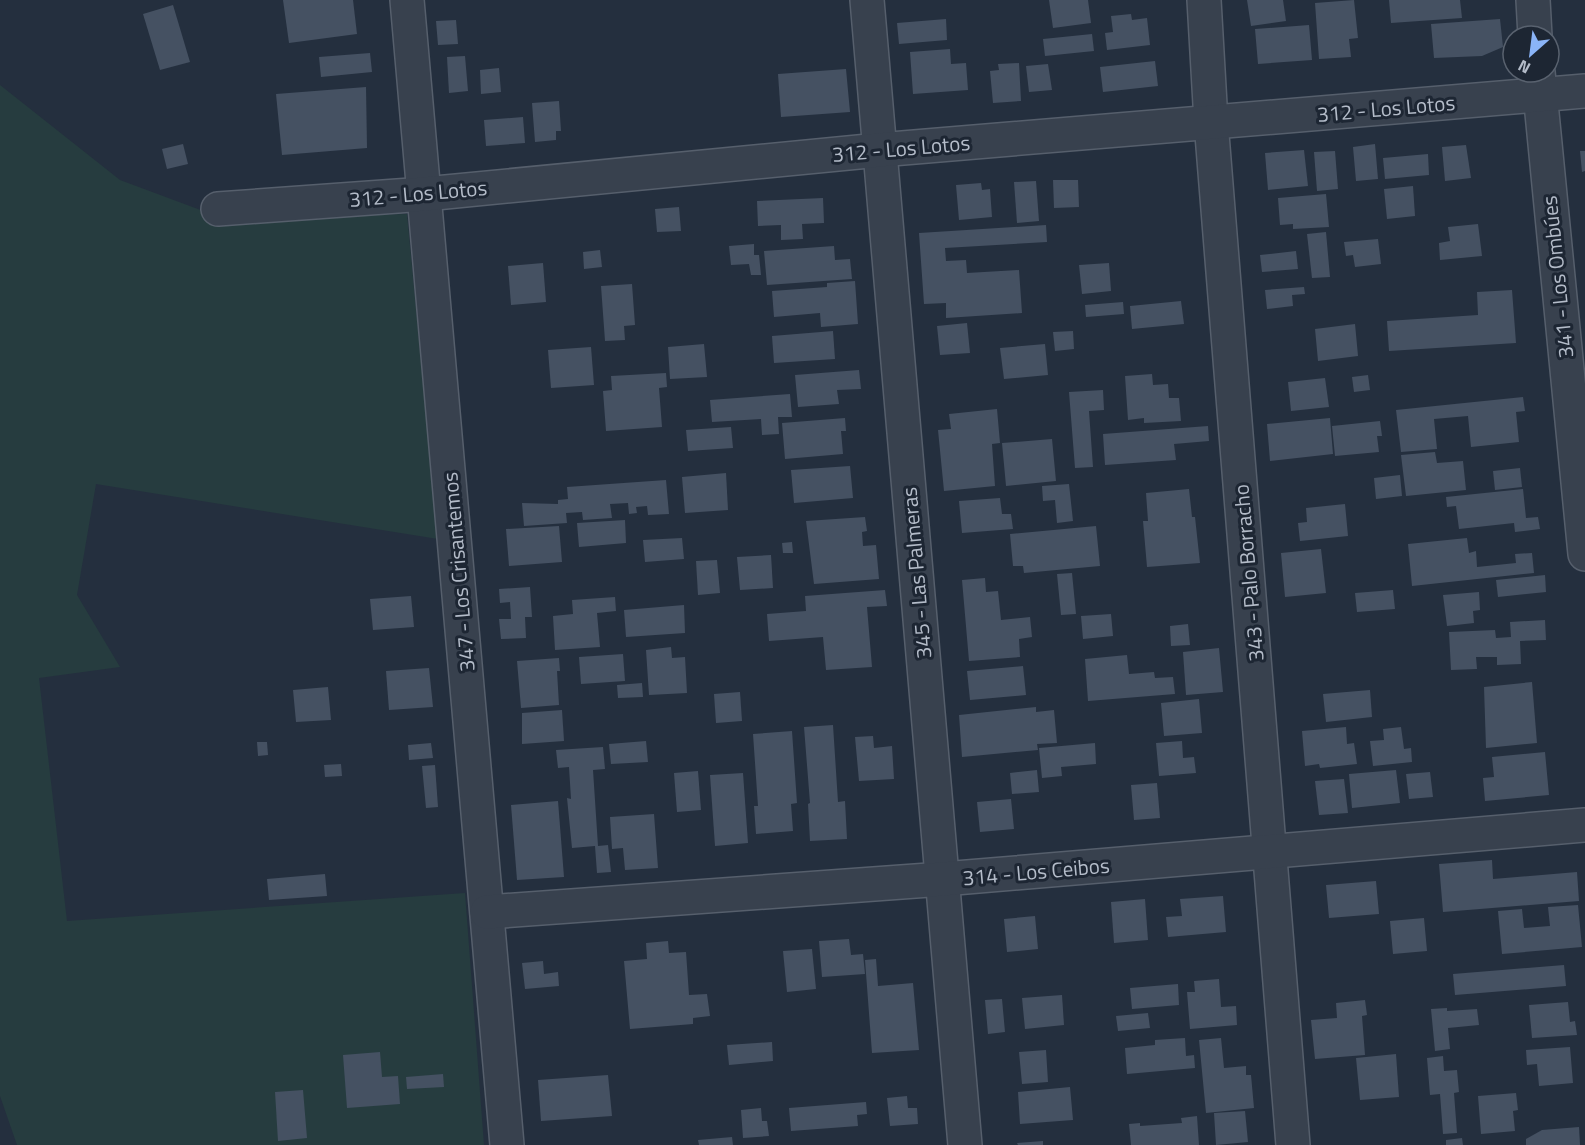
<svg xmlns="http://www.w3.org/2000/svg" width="1585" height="1145" viewBox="0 0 1585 1145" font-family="'Titillium Web',sans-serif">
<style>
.green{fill:#263c3f}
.building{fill:#455162}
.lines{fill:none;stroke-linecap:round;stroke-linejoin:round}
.minor-casing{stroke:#565f6c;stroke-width:36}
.minor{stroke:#38414e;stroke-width:33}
.labels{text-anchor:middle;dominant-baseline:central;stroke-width:6;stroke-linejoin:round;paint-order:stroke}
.street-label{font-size:21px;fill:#b4bcc9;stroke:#1d2633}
</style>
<rect width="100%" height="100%" fill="#242f3e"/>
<polygon class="green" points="0,85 120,180 222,218 407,214 438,539 96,484 77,595 120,667 39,678 67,921 465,893 484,1145 17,1145 0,1096"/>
<g class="building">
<polygon points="283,0 353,0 357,34 289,43"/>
<polygon points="1049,0 1088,0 1091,23 1053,28"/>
<polygon points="1247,0 1283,0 1286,21 1251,26"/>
<polygon points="1354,0 1358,38 1349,39 1351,57 1319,59 1315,3"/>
<polygon points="1389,0 1460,0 1462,18 1391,23"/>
<polygon points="173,5 190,62 160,70 143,14"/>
<polygon points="1131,14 1132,20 1147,18 1150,45 1107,50 1105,33 1113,32 1111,16"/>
<polygon points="946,19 947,40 899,44 897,23"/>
<polygon points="1500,19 1503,47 1482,56 1434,58 1431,24"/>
<polygon points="456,20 458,44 438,45 436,21"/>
<polygon points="1309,25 1312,60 1258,64 1255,29"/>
<polygon points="1092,34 1094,51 1045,56 1043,39"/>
<polygon points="950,49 951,64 966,63 968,90 913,94 910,52"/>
<polygon points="370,53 372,72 321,77 319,57"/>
<polygon points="465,56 468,91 449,93 447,57"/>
<polygon points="1155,61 1158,86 1103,92 1100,67"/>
<polygon points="1019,63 1021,101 993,103 990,71 999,70 998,64"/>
<polygon points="1048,64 1052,90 1029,92 1026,66"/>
<polygon points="499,68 501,92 481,94 480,70"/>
<polygon points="846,69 850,112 781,117 778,74"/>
<polygon points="366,87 367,148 282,155 276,94"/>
<polygon points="559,101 561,131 556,131 556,140 535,142 532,103"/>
<polygon points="523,117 525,143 486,146 484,120"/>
<polygon points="183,144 188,164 167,169 162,149"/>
<polygon points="1375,144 1378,179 1356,181 1353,147"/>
<polygon points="1466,145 1471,178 1445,181 1442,147"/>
<polygon points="1304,150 1308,186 1268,190 1265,153"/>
<polygon points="1335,151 1338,189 1317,191 1314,152"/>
<polygon points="1580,151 1585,151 1585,171 1582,172"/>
<polygon points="1428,154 1429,175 1385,179 1383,158"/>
<polygon points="1053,180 1078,180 1079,207 1054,208"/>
<polygon points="1036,181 1039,221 1017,223 1014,182"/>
<polygon points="981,183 982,190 990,189 992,217 959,220 956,185"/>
<polygon points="1413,186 1415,216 1387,219 1384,189"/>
<polygon points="1326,194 1329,227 1293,229 1293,224 1280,225 1278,198"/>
<polygon points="823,198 824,223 802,224 803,239 781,240 781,225 758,226 757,201"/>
<polygon points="679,207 681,231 657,232 655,209"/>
<polygon points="1478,224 1482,256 1440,260 1439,243 1450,241 1448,227"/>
<polygon points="1046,225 1047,242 945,248 946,261 966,260 967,273 1019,270 1022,313 946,318 946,303 924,304 919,233"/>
<polygon points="1326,232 1330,277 1312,278 1307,234"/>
<polygon points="1378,239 1381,264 1355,267 1353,255 1346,256 1344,242"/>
<polygon points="754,244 754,255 759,255 761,275 751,275 749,264 731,265 729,246"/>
<polygon points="834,246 835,260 850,259 852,279 767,285 764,251"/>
<polygon points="600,250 602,267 584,269 583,252"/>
<polygon points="1296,251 1298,269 1262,272 1260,255"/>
<polygon points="543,263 546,302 511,305 508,266"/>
<polygon points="1109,263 1111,291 1082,294 1079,265"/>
<polygon points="855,281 858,324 821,327 820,313 774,317 772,291 827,287 827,283"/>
<polygon points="632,284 635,325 624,326 625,340 605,341 601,286"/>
<polygon points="1304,287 1305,294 1292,295 1293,306 1267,309 1265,290"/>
<polygon points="1512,290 1516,343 1389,351 1387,321 1478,315 1477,292"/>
<polygon points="1181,301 1184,324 1132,329 1130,306"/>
<polygon points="1123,302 1124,314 1086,317 1085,305"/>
<polygon points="967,323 970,353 940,355 937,326"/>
<polygon points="1355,324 1358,356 1318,361 1315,329"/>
<polygon points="833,331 835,359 774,363 772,336"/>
<polygon points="1073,331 1074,349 1055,351 1053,332"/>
<polygon points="704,344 707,377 670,379 668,347"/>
<polygon points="1045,344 1048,375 1004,379 1000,348"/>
<polygon points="591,347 594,385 551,388 548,350"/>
<polygon points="859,370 861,389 837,390 839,404 798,407 795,375"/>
<polygon points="666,373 667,387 659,388 662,427 606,431 603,391 612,390 611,376"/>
<polygon points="1152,374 1153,385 1168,384 1169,398 1179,398 1181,421 1144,423 1144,418 1128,420 1125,376"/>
<polygon points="1368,375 1370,390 1354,392 1352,377"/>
<polygon points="1325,378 1329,407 1291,411 1288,382"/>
<polygon points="1103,390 1104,410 1089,411 1093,467 1075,468 1069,392"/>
<polygon points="790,394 792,417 778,417 779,434 762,435 761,419 712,422 710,400"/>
<polygon points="1523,397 1525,411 1516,412 1519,442 1471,447 1468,416 1434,419 1437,449 1401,452 1396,410"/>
<polygon points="997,409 1000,443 992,444 995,486 944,491 938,430 951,429 949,414"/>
<polygon points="845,418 846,431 841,431 843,454 785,459 782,423"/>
<polygon points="1330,418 1333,454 1270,461 1267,424"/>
<polygon points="1380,421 1382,436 1377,436 1379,452 1335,456 1332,426"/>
<polygon points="1208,426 1209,441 1174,444 1176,460 1105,465 1103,434"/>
<polygon points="731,427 733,448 688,451 686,430"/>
<polygon points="1052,439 1056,481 1006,486 1002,443"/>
<polygon points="1435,452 1437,463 1463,461 1466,490 1406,496 1401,455"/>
<polygon points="850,466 853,498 794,503 791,470"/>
<polygon points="1520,468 1522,487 1495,490 1493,471"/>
<polygon points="726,473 728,510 685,513 682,477"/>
<polygon points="1400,475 1402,496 1376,499 1374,478"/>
<polygon points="666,480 669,514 648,515 647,506 636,507 637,513 629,514 628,503 610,504 612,518 583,520 582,512 566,513 567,523 524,526 522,503 558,504 558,500 568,499 567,487"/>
<polygon points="1069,484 1073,521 1057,523 1055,500 1043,501 1042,486"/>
<polygon points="1189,489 1192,517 1195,517 1200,563 1147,567 1143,521 1148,521 1146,493"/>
<polygon points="1523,489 1526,518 1538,517 1540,529 1515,532 1514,523 1459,529 1456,506 1447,507 1446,497"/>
<polygon points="1000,498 1002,514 1011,514 1013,529 962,533 959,501"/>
<polygon points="1345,504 1348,536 1300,541 1298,523 1307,522 1306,508"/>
<polygon points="865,517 867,531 862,532 863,546 876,545 879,579 814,584 806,521"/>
<polygon points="625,520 626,543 579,547 577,523"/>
<polygon points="559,526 562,562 509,566 506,529"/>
<polygon points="1096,526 1100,566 1024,573 1023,566 1013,566 1010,534"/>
<polygon points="682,538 684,559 645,562 643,540"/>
<polygon points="1467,538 1469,553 1476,551 1477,567 1516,563 1515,554 1532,553 1534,573 1412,586 1408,544"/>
<polygon points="792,542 793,553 783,553 782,543"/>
<polygon points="1321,549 1326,593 1285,597 1281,553"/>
<polygon points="771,555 773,588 740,590 737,557"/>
<polygon points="717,560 720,593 698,595 696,561"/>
<polygon points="1072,573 1076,614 1061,615 1057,574"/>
<polygon points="1545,575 1546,592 1498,597 1496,580"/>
<polygon points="985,578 986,592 998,591 1001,620 1030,617 1032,637 1019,639 1020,657 969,661 962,580"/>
<polygon points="530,587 532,617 525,617 526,638 501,639 499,619 511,619 510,602 500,603 499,589"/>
<polygon points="885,590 887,606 867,607 872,667 826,670 823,637 769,641 767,614 806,611 805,596"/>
<polygon points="1393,590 1395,609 1357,612 1355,593"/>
<polygon points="1479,592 1480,610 1473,611 1474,623 1447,626 1443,595"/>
<polygon points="411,596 414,627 373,630 370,599"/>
<polygon points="615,597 616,611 597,613 600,647 555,650 553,616 573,614 572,600"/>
<polygon points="684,605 685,633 626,637 624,610"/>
<polygon points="1111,614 1113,636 1083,639 1081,616"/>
<polygon points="1545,620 1546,640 1520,641 1521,664 1497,665 1497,657 1476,657 1477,669 1451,670 1449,632 1495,630 1496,638 1511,637 1510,622"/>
<polygon points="1188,624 1190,645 1171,646 1170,626"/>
<polygon points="671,647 672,658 685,657 687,693 649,695 646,650"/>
<polygon points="1219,648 1223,692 1186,695 1183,652"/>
<polygon points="623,654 625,681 581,684 579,657"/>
<polygon points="1127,655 1129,674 1154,672 1155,678 1173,677 1175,694 1088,701 1085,659"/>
<polygon points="559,658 560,671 557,671 559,705 521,708 517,661"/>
<polygon points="1023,666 1026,695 970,700 967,671"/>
<polygon points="429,668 433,707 389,710 386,671"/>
<polygon points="1532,682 1537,743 1486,748 1484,687"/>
<polygon points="642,683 643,697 618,698 617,685"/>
<polygon points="328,687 331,720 296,722 293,690"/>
<polygon points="1370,690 1372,717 1326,722 1323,694"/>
<polygon points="740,692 742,721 716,723 714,694"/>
<polygon points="1199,699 1202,733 1164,736 1161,703"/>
<polygon points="1036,707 1036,712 1054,710 1057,743 1037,744 1038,750 962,757 959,715"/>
<polygon points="562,710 564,741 522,744 522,713"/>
<polygon points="833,725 838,802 845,801 847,839 810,841 808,804 810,803 804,727"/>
<polygon points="1346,727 1347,744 1354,743 1357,764 1320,768 1319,764 1305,766 1302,731"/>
<polygon points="1401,727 1404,749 1411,748 1412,762 1373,766 1370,741 1384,740 1383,729"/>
<polygon points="792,731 797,803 791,804 793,831 756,834 754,806 758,806 753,734"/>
<polygon points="873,736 874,748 892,746 894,779 859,781 855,737"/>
<polygon points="646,741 648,762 611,764 609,744"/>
<polygon points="1182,741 1183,758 1194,757 1196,773 1159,776 1156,743"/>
<polygon points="257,742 267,742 268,755 258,756"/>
<polygon points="431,743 433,758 409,760 408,745"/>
<polygon points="1095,743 1096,764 1061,767 1062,776 1042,778 1039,748"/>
<polygon points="603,747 605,769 593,770 598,846 608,845 611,872 597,873 595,846 572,848 567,798 571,799 569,767 558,768 556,750"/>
<polygon points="1545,752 1549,795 1485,801 1483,778 1494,777 1492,757"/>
<polygon points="341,764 342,776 325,777 324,765"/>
<polygon points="435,765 438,807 426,808 422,766"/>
<polygon points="1037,770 1039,792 1012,794 1010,773"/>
<polygon points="1396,770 1400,803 1352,808 1349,774"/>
<polygon points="698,771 701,810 677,812 674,773"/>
<polygon points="1430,772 1433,797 1409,799 1406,774"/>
<polygon points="743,773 748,843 715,846 710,775"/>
<polygon points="1344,779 1348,813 1319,815 1315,781"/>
<polygon points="1157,783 1160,818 1134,820 1131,785"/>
<polygon points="1011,799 1014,829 980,832 977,802"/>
<polygon points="558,801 564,877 517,880 511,805"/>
<polygon points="654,814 658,868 625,870 623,848 612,849 610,817"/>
<polygon points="1492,860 1493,879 1577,872 1579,901 1443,912 1439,864"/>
<polygon points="325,874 327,896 269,900 267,879"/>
<polygon points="1376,881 1379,914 1329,918 1326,885"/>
<polygon points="1223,896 1226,932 1168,937 1166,917 1182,916 1180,899"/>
<polygon points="1145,899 1148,940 1114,943 1111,902"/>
<polygon points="1578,905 1582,947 1502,954 1498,911 1522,909 1524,928 1550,926 1548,907"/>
<polygon points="1035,916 1038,949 1007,952 1004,919"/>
<polygon points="1424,918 1427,951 1393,954 1390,921"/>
<polygon points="849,939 851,955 863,954 865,974 822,977 819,941"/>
<polygon points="668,941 669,953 686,952 689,995 707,994 710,1016 693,1018 693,1024 630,1029 624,961 647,959 646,943"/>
<polygon points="812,949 816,989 787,992 783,951"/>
<polygon points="876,959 878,986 913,983 919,1050 872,1053 865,960"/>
<polygon points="543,961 544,974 558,972 559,986 525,989 522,963"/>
<polygon points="1564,965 1566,986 1455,995 1453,974"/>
<polygon points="1219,979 1221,1007 1236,1006 1237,1025 1190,1029 1187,992 1195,992 1194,981"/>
<polygon points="1178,984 1179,1005 1132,1009 1130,988"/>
<polygon points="1062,995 1064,1025 1025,1029 1022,998"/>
<polygon points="1002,999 1005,1032 988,1034 985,1000"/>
<polygon points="1365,1000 1367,1015 1362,1016 1365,1055 1315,1059 1311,1020 1337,1018 1336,1003"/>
<polygon points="1568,1002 1570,1022 1575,1021 1577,1035 1532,1038 1529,1005"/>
<polygon points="1447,1008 1447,1011 1477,1009 1479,1025 1448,1028 1450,1049 1435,1051 1431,1009"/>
<polygon points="1148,1013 1150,1028 1118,1031 1116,1016"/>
<polygon points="1185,1038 1186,1056 1194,1055 1195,1068 1127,1074 1125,1048 1155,1045 1155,1040"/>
<polygon points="1221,1038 1224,1068 1246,1066 1246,1075 1251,1075 1254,1108 1206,1113 1199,1040"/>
<polygon points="772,1042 773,1061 729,1065 727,1045"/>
<polygon points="1570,1047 1573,1083 1539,1086 1537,1064 1527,1065 1526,1050"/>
<polygon points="1046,1050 1048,1082 1022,1084 1019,1052"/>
<polygon points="380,1052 382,1077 398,1076 400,1104 347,1108 343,1055"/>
<polygon points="1396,1054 1399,1097 1360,1100 1356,1058"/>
<polygon points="1443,1056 1444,1071 1457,1070 1459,1092 1454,1093 1457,1133 1443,1134 1440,1094 1430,1095 1427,1058"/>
<polygon points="443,1074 444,1087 407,1089 406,1077"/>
<polygon points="608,1075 612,1116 541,1121 538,1080"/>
<polygon points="1070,1087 1073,1120 1020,1124 1018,1092"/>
<polygon points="303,1090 307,1138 278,1141 275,1092"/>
<polygon points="1516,1093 1518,1110 1513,1111 1515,1131 1481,1134 1478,1096"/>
<polygon points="907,1096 908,1108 917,1108 918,1124 890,1126 887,1098"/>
<polygon points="866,1102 867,1114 857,1115 858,1126 791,1131 789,1108"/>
<polygon points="761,1108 762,1121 767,1121 769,1136 743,1138 741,1110"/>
<polygon points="1245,1111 1248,1142 1216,1145 1214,1113"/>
<polygon points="1197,1116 1199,1145 1131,1145 1129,1124 1140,1123 1140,1126 1182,1123 1181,1118"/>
<polygon points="1579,1127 1580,1145 1526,1145 1526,1139 1542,1130"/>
<polygon points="732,1137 733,1145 699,1145 698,1140"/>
<polygon points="1462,1138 1463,1145 1446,1145 1446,1140"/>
<polygon points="1043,1141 1043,1145 1018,1145 1017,1143"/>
</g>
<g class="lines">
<defs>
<g id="minor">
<polyline points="407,0 507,1145"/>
<polyline points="867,0 965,1145"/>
<polyline points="1204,0 1211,122 1293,1145"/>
<polyline points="1533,0 1535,36"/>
<polyline points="1538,72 1585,554"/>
<polyline points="218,209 425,194 879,150 1585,91"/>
<polyline points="487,912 943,879 1585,825"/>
</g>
</defs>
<use href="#minor" class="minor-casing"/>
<use href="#minor" class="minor"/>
</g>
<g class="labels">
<g class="street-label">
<text transform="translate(1386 108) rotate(-5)">312 - Los Lotos</text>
<text transform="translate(901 148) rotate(-5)">312 - Los Lotos</text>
<text transform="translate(418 193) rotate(-5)">312 - Los Lotos</text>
<text transform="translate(1557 277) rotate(-96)">341 - Los Ombúes</text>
<text transform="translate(458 572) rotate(-95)">347 - Los Crisantemos</text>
<text transform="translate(916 573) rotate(-95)">345 - Las Palmeras</text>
<text transform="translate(1248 573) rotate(-95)">343 - Palo Borracho</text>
<text transform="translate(1036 871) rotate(-5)">314 - Los Ceibos</text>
</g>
</g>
<g transform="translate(1531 54) rotate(208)"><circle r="28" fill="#1d2633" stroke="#59626f" stroke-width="1.5"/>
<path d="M0-4.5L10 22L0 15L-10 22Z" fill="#8ab4f8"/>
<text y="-9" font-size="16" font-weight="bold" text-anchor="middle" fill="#b4bcc9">N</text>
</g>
</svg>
